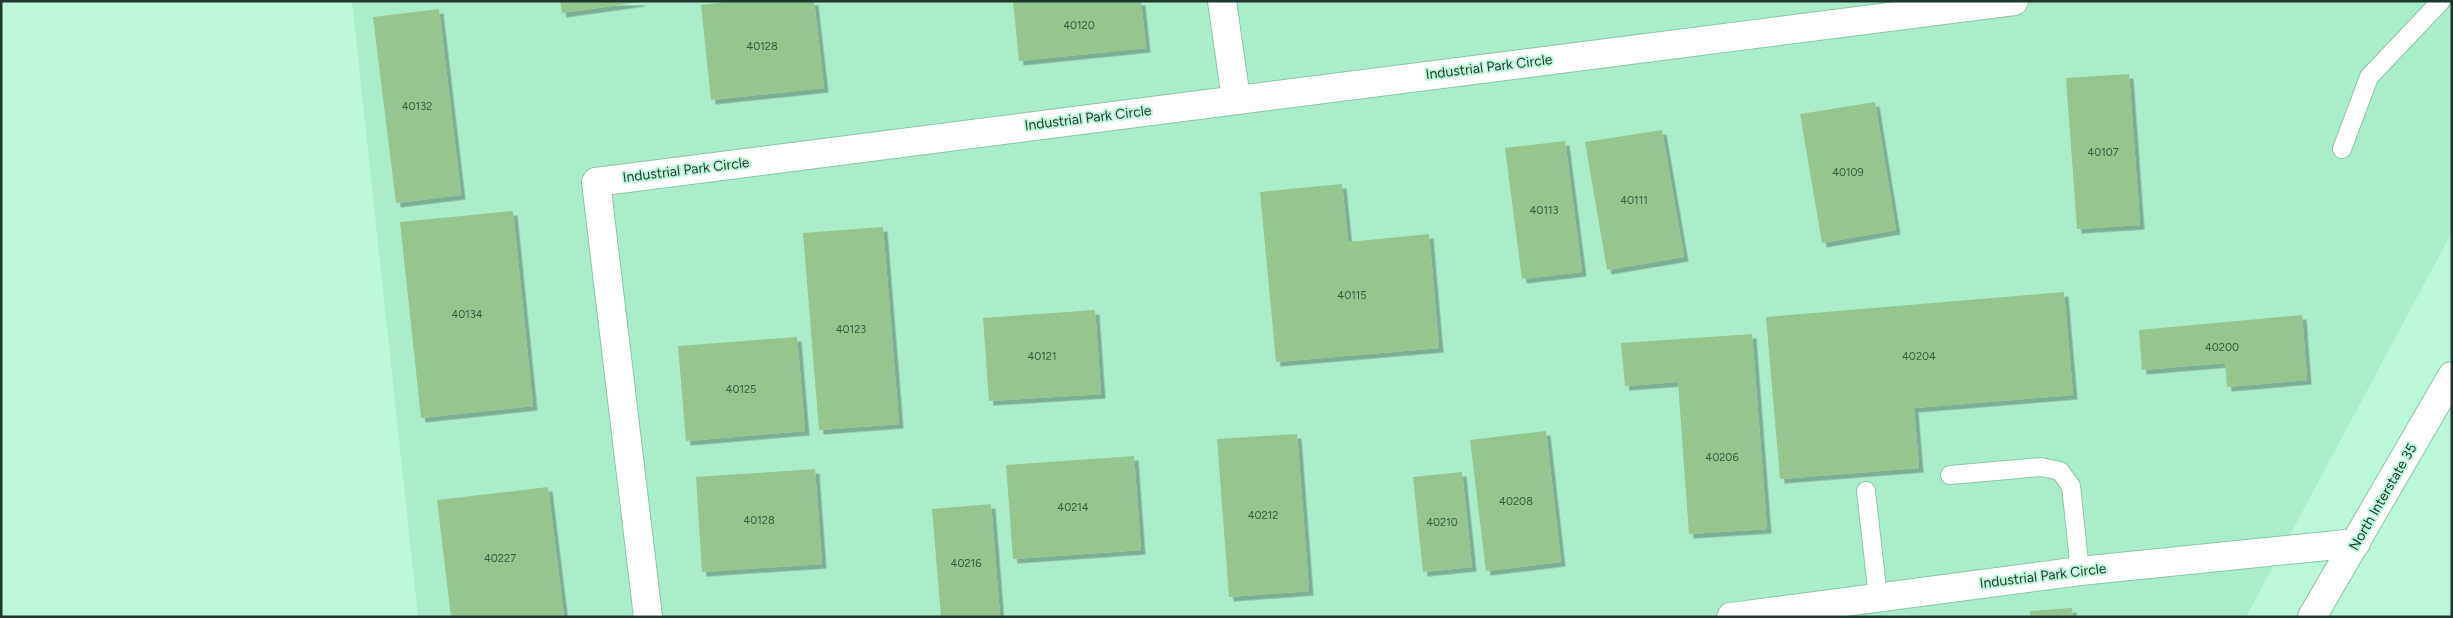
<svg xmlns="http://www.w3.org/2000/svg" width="2453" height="618" viewBox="0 0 2453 618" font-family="Figtree,sans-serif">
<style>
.built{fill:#a9edcb}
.building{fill:#96c690;filter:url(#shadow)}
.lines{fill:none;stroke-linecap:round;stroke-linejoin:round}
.service-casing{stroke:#8ac5a7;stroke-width:20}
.minor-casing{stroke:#8ac5a7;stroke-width:30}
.secondary-casing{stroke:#8ac5a7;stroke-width:30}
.service{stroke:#fff;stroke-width:18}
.minor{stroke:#fff;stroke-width:28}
.secondary{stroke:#fff;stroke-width:28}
.labels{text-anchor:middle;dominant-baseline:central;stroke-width:4;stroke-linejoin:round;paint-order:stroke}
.number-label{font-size:11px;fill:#3d5b45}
.street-label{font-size:14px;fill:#1f372c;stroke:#bbf8d9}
</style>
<defs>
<filter id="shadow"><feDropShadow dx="4.5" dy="4.5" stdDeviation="0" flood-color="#0004"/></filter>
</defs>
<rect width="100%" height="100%" fill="#bbf8d9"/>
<polygon class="built" points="352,1 2452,1 2452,232 2246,617 418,617"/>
<g class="building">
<polygon points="560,1 640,1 640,2 562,13"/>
<polygon points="735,1 814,1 824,88 711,100 701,5"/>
<polygon points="1013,1 1141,1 1146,48 1019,61"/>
<polygon points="439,9 461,195 396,203 373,17"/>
<polygon points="2129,74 2140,225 2077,229 2066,78"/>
<polygon points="1875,102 1896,230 1822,243 1800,114"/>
<polygon points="1662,130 1684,257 1607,270 1585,142"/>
<polygon points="1565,141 1582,272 1522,279 1505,148"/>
<polygon points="1342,184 1348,242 1429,234 1439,348 1276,362 1260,192"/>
<polygon points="513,211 533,406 421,418 400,222"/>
<polygon points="883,227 899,424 819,430 803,233"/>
<polygon points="2064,292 2073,395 1914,408 1919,468 1780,479 1766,317"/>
<polygon points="1095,310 1101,394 989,401 983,318"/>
<polygon points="2302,315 2307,380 2227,387 2225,363 2142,370 2139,330"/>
<polygon points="1752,334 1767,529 1689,534 1678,382 1625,386 1621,343"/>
<polygon points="797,337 805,431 686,441 678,346"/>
<polygon points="1546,431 1561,562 1486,571 1470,440"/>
<polygon points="1297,434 1309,591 1229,597 1217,439"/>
<polygon points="1134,456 1141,550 1013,559 1006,465"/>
<polygon points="815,469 822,564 702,572 696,477"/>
<polygon points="1462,472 1472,567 1423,572 1413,477"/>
<polygon points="548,487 564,617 451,617 437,500"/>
<polygon points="991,504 1000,617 941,617 932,509"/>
<polygon points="2072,608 2073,617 2030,617 2030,611"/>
</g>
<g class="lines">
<defs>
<g id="service">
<polyline points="2342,149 2369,77 2441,1"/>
<polyline points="1950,475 2041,467 2060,471 2071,486 2080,571"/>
<polyline points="1866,491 1878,597"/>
</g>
<g id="minor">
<polyline points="1222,1 1236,99"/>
<polyline points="648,617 596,182 2014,1"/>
<polyline points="1731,617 2080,571 2356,543"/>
</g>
<polyline id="secondary" points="2312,617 2452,376"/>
</defs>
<use href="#service" class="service-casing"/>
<use href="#minor" class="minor-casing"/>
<use href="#secondary" class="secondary-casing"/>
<use href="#service" class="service"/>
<use href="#minor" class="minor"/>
<use href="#secondary" class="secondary"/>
</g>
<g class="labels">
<g class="number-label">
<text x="1079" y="25">40120</text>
<text x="762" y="46">40128</text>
<text x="417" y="106">40132</text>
<text x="2103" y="152">40107</text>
<text x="1848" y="172">40109</text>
<text x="1634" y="200">40111</text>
<text x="1544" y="210">40113</text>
<text x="1352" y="295">40115</text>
<text x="467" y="314">40134</text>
<text x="851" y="329">40123</text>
<text x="2222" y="347">40200</text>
<text x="1042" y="356">40121</text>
<text x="1919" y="356">40204</text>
<text x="741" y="389">40125</text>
<text x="1722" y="457">40206</text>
<text x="1516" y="501">40208</text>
<text x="1073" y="507">40214</text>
<text x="1263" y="515">40212</text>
<text x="759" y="520">40128</text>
<text x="1442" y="522">40210</text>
<text x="500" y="558">40227</text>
<text x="966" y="563">40216</text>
</g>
<g class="street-label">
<text transform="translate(1489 67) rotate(-7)">Industrial Park Circle</text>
<text transform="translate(1088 118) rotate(-7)">Industrial Park Circle</text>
<text transform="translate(686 170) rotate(-7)">Industrial Park Circle</text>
<text transform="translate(2383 497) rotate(-60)">North Interstate 35</text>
<text transform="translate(2043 576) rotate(-7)">Industrial Park Circle</text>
</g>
</g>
<rect width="2453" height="618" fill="none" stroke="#1f372c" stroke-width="5"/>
</svg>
